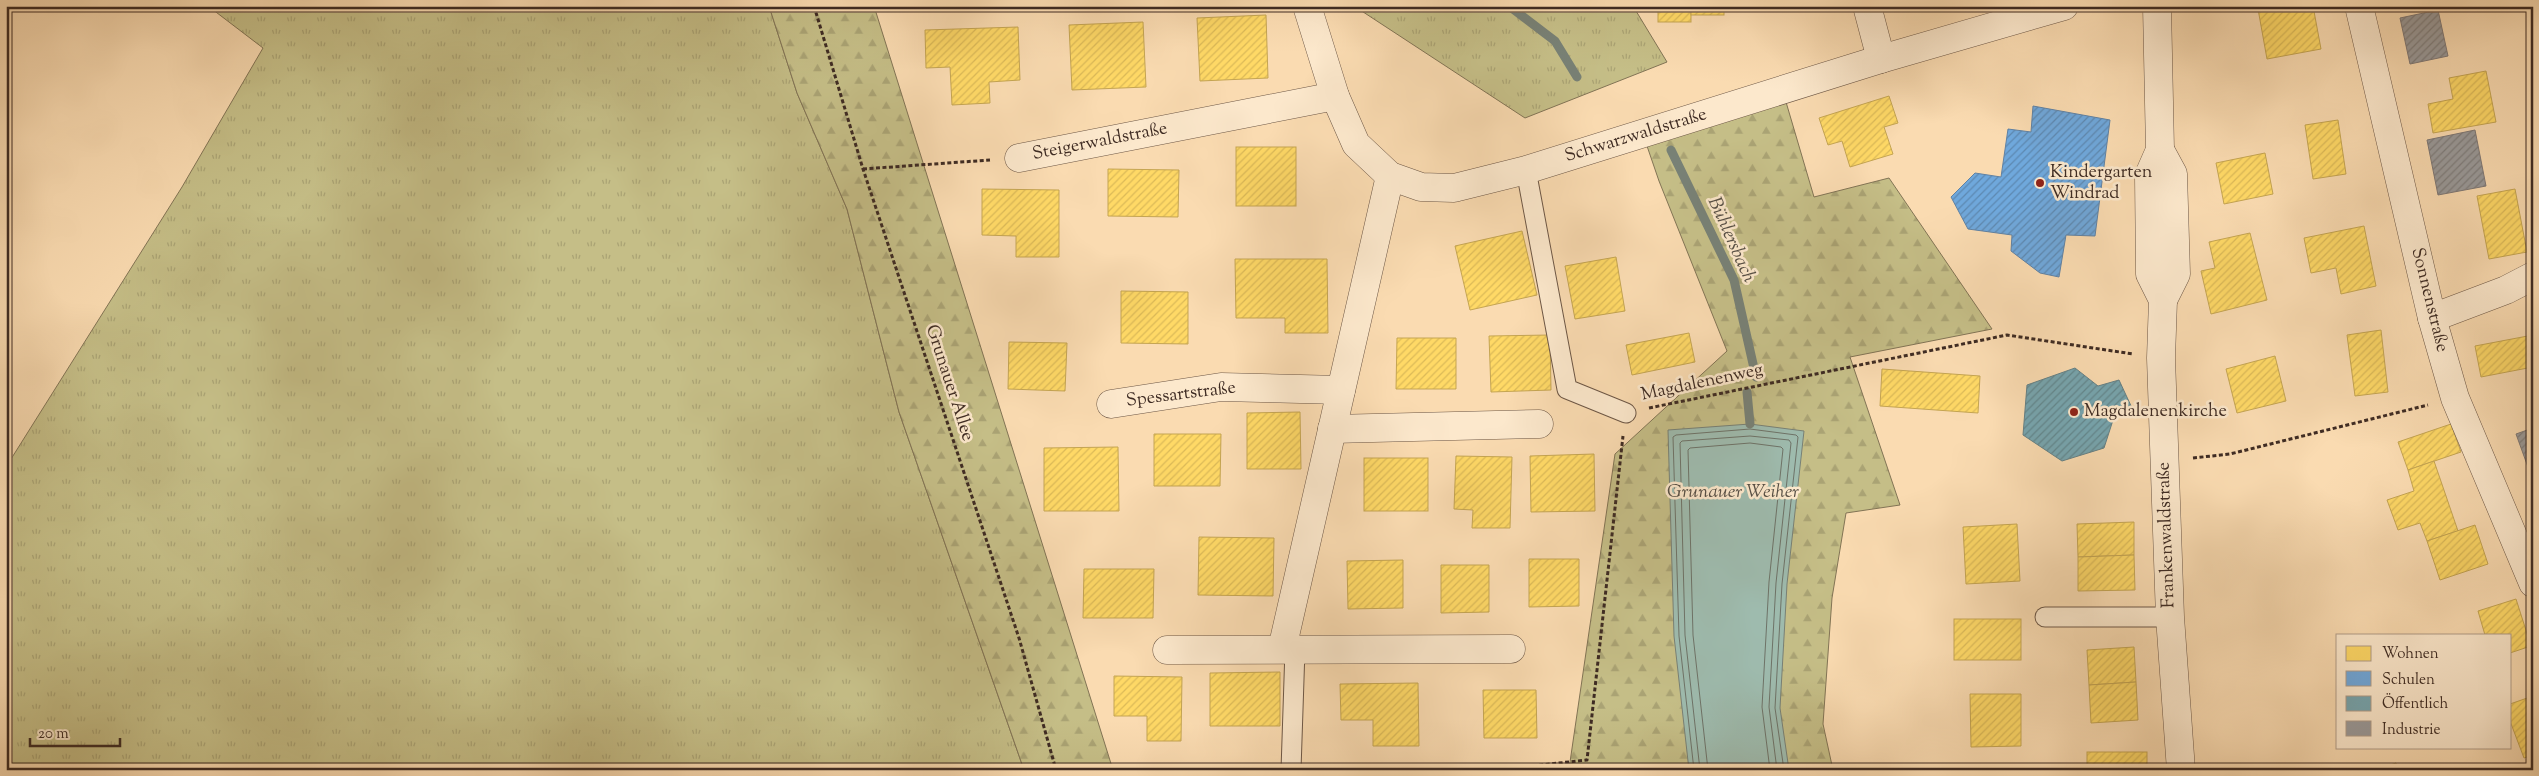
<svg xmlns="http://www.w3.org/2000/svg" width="2539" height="776" viewBox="0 0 2539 776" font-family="'Sorts Mill Goudy',serif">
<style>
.grass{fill:url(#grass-tufts);stroke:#827455}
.forest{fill:url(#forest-firs);stroke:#827455}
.water{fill:#9ebbae;stroke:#788176}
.homes{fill:url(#homes-hatch);stroke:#c5a552}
.schools{fill:url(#schools-hatch);stroke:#6082a4}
.public{fill:url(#public-hatch);stroke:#658085}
.industry{fill:url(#industry-hatch);stroke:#7e7876}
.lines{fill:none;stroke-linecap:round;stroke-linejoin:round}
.shore{stroke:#6e7368;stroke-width:1}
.stream{stroke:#788176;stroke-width:9}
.service-casing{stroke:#6d5746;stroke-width:21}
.minor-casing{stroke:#6d5746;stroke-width:29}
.path{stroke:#3e2b23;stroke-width:3;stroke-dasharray:4 2.5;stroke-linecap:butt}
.service{stroke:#fce8cc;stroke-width:19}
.minor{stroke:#fce8cc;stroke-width:28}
.poi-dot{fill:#8f2418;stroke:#fce8cc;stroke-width:2}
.labels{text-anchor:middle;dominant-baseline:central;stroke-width:5;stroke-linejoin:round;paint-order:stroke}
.street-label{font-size:18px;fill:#3e2b23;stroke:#fce8cc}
.poi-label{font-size:18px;fill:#3e2b23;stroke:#fce8cc;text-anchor:start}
.water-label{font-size:19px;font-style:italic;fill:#564f46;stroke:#fce8cc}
</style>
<defs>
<pattern id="grass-tufts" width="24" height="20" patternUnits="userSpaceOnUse" patternTransform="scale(1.25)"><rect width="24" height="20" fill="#c5be87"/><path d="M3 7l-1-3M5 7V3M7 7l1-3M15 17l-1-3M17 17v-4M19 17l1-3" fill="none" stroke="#aaa374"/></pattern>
<pattern id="forest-firs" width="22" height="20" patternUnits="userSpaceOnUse" patternTransform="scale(1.25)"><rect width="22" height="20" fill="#c5be87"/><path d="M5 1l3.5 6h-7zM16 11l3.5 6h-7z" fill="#aaa374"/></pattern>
<pattern id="homes-hatch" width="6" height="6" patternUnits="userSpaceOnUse" patternTransform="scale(1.25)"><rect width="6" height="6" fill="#ffd966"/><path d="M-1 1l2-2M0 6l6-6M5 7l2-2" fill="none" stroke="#dcba58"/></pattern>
<pattern id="schools-hatch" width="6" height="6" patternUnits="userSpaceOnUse" patternTransform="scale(1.25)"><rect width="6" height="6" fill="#6fa8dc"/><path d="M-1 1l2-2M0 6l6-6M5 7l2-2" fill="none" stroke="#5d89b2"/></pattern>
<pattern id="public-hatch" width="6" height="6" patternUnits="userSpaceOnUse" patternTransform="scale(1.25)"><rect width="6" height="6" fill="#76a5af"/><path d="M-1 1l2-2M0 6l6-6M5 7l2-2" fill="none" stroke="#62878e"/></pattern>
<pattern id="industry-hatch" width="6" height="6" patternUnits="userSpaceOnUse" patternTransform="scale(1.25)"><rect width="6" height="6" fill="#999"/><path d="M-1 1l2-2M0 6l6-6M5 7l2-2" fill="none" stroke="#7e7d7c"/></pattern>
</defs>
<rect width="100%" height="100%" fill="#fadbb1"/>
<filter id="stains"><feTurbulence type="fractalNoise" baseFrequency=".004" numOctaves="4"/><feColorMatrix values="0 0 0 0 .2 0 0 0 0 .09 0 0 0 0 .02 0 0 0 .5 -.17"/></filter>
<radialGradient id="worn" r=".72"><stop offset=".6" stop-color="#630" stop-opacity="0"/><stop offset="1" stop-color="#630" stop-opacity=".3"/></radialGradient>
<g class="grass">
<polygon points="208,6 769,6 797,93 847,209 899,412 1024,770 6,770 6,467 182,187 263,48"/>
<polygon points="1354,6 1633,6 1667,62 1525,118"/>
</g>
<g class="forest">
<polygon points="769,6 874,6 1113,770 1024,770 899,412 847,209 797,93"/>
<polygon points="1786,102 1814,197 1889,178 1992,329 1850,357 1900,505 1846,513 1832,598 1823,724 1833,770 1562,770 1569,769 1615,454 1727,351 1659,181 1647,146"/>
</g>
<polygon class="water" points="1750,424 1804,431 1787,584 1780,708 1789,770 1689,770 1674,636 1668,430"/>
<g class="homes">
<rect x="1658" y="6" width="33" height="16"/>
<rect x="1691" y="6" width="33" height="9"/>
<polygon points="1724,6 1757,6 1757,8 1724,7"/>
<polygon points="2272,6 2313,6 2321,49 2267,59 2258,9"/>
<polygon points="1266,15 1268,78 1200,81 1197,18"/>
<polygon points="1143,22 1146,87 1072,90 1069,25"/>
<polygon points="1018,27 1020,80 989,82 990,103 952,105 950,67 926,68 925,30"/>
<polygon points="2486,71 2496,122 2433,133 2428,104 2453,99 2449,78"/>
<polygon points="1889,96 1898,123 1884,127 1893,154 1850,167 1842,141 1828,145 1819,118"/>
<polygon points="2338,120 2346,174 2313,179 2305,125"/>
<rect x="1236" y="147" width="60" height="59"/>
<polygon points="2265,153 2273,194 2224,204 2216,163"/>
<polygon points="1108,169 1179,170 1178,217 1108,216"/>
<polygon points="982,189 1059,190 1059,257 1016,257 1016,236 982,235"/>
<polygon points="2515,189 2527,252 2489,259 2477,196"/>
<polygon points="2364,226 2376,286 2341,294 2336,268 2311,273 2304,238"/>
<polygon points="1522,231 1537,295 1470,310 1455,246"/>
<polygon points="2250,233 2267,300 2211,314 2201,271 2215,268 2209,242"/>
<polygon points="1616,257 1625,311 1575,319 1565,266"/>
<polygon points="1235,259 1327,259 1328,333 1285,333 1285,318 1236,318"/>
<polygon points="1121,291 1188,292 1188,344 1121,343"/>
<polygon points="2381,330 2388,392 2355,396 2347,335"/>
<polygon points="1689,333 1695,362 1632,375 1626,345"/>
<polygon points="1550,335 1551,390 1491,392 1489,336"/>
<polygon points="2533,335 2533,367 2481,377 2475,346"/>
<polygon points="1397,338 1456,338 1456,389 1396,389"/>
<polygon points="1009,342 1067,343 1065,391 1008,389"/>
<polygon points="2275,356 2286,401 2237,413 2226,369"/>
<polygon points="1882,369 1980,376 1978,413 1880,406"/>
<polygon points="1300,412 1301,469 1247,469 1247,413"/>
<polygon points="2451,424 2461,452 2408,470 2398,442"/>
<polygon points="1154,434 1221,434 1220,486 1154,486"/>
<polygon points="1118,447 1119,511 1044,511 1044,448"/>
<polygon points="1594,454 1595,511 1531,512 1530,456"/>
<polygon points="1456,456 1512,457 1510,528 1472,528 1473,510 1454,509"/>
<rect x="1364" y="458" width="64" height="53"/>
<polygon points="2434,461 2458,531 2427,541 2420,523 2398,530 2387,500 2414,491 2408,470"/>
<polygon points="2134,522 2134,555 2078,557 2077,524"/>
<polygon points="2017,524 2020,581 1966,584 1963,527"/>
<polygon points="2475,525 2488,564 2440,580 2427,541"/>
<polygon points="1199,537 1274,538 1273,596 1198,595"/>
<polygon points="2134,555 2135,590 2078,591 2078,557"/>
<polygon points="1529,559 1579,559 1579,606 1529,607"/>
<polygon points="1403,560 1403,608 1348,609 1347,561"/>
<polygon points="1441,565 1489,565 1489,612 1441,613"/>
<polygon points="1084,569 1154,569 1153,618 1083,618"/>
<polygon points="2516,599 2531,646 2510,653 2510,635 2485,635 2478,611"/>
<rect x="1954" y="619" width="67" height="41"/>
<polygon points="2134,647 2136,682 2089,685 2087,650"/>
<polygon points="1280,672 1280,726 1210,726 1210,673"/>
<polygon points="1114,676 1182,677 1181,741 1147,741 1147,716 1114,716"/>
<polygon points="2136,682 2138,720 2091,723 2089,685"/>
<polygon points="1418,683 1419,746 1373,746 1373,720 1341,720 1340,684"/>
<polygon points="1483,690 1536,690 1537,738 1484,738"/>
<polygon points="1970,694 2021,694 2021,746 1971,747"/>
<polygon points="2533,696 2533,755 2524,758 2510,721 2510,704"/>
<rect x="2087" y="752" width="60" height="18"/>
<polygon points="2396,763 2398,770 2376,770"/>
</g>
<polygon class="schools" points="2033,106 2110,120 2095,236 2066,235 2059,277 2040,273 2011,251 2012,235 1968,229 1951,197 1975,173 2001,177 2008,129 2031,132"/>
<polygon class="public" points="2075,368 2098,386 2119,380 2132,408 2114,417 2104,448 2062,461 2023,435 2027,385"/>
<g class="industry">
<polygon points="2438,10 2448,56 2410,64 2400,18"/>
<polygon points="2475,130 2486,186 2438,195 2427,140"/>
<polygon points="2533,428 2533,481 2516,434"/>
</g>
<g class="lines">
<g class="shore">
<polyline points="1694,770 1679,636 1673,437 1676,435 1750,429 1796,435 1798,437 1782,584 1775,708 1784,770"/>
<polyline points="1700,770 1685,635 1680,443 1682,441 1750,436 1789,440 1791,443 1776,583 1769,707 1777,770"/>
<polyline points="1708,770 1693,635 1688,450 1690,448 1750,443 1781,447 1783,449 1769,582 1762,707 1770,770"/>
</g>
<g class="stream">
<polyline points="1509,6 1555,41 1577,77"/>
<polyline points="1671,150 1734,280 1756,377"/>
<polyline points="1747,392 1750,424"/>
</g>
<defs>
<g id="service">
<polyline points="1526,170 1567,389 1626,413"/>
<polyline points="2045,617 2170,617"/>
<polyline points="1291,770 1295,649"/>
</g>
<g id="minor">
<polyline points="1307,6 1335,96 1356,144 1390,176 1421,187 1454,188 1526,170 1881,59 2064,6"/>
<polyline points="1867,6 1881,59"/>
<polyline points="2157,6 2160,150 2149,175 2150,274 2163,300 2161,358 2170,617 2181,770"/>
<polyline points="2359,6 2432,318 2455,398 2533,583"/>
<polyline points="2160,150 2173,174 2176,274 2163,300"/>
<polyline points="1019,158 1335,96"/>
<polyline points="2432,318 2506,290 2533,276"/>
<polyline points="1111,404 1221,387 1341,390"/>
<polyline points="1332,429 1539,424"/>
<polyline points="1282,649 1390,176"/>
<polyline points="1167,650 1511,649"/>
</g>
</defs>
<use href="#service" class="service-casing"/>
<use href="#minor" class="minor-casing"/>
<g class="path">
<polyline points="814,6 863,169 1019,638 1056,770"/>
<polyline points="863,169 990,160"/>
<polyline points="1649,408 2007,335 2133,354"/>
<polyline points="2193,458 2230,454 2428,405"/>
<polyline points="1494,770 1587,760 1623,436"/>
</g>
<use href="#service" class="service"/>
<use href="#minor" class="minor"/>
</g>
<g class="poi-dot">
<circle cx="2040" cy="183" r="5"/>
<circle cx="2074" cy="412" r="5"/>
</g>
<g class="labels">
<g class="street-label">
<text transform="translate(1636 136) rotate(-17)">Schwarzwaldstraße</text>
<text transform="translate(1100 142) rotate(-11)">Steigerwaldstraße</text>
<text transform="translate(2429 300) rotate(76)">Sonnenstraße</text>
<text transform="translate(949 383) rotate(72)">Grunauer Allee</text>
<text transform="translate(1702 383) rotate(-12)">Magdalenenweg</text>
<text transform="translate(1181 395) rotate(-7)">Spessartstraße</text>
<text transform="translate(2167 535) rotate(-92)">Frankenwaldstraße</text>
</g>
<g class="poi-label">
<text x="2050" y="173">Kindergarten<tspan x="2050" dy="21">Windrad</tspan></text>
<text x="2084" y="412">Magdalenenkirche</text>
</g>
<g class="water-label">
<text transform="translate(1731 240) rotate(66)">Bühlersbach</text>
<text x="1733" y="492">Grunauer Weiher</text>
</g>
</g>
<rect width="2539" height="776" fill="none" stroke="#fadbb1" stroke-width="25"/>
<rect x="8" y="8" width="2524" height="761" fill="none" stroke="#3e2b23" stroke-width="2.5"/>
<rect x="12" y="12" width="2514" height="751" fill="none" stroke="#3e2b23"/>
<rect x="2336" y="634" width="175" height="115" fill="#fce8cc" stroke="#b09c88"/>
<rect x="2346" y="646" width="25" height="15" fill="#ffd966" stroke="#b09c88"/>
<text x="2382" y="658" font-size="15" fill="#3e2b23">Wohnen</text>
<rect x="2346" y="671" width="25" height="15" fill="#6fa8dc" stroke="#b09c88"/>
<text x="2382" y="684" font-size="15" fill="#3e2b23">Schulen</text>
<rect x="2346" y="696" width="25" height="15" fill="#76a5af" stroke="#b09c88"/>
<text x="2382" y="708" font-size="15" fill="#3e2b23">Öffentlich</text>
<rect x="2346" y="721" width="25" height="15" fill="#999999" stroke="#b09c88"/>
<text x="2382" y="734" font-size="15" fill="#3e2b23">Industrie</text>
<path d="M30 738v8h90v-8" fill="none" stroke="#3e2b23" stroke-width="2.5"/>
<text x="38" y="738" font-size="15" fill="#3e2b23" stroke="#fce8cc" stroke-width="4" paint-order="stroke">20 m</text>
<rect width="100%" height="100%" filter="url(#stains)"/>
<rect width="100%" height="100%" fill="url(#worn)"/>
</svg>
